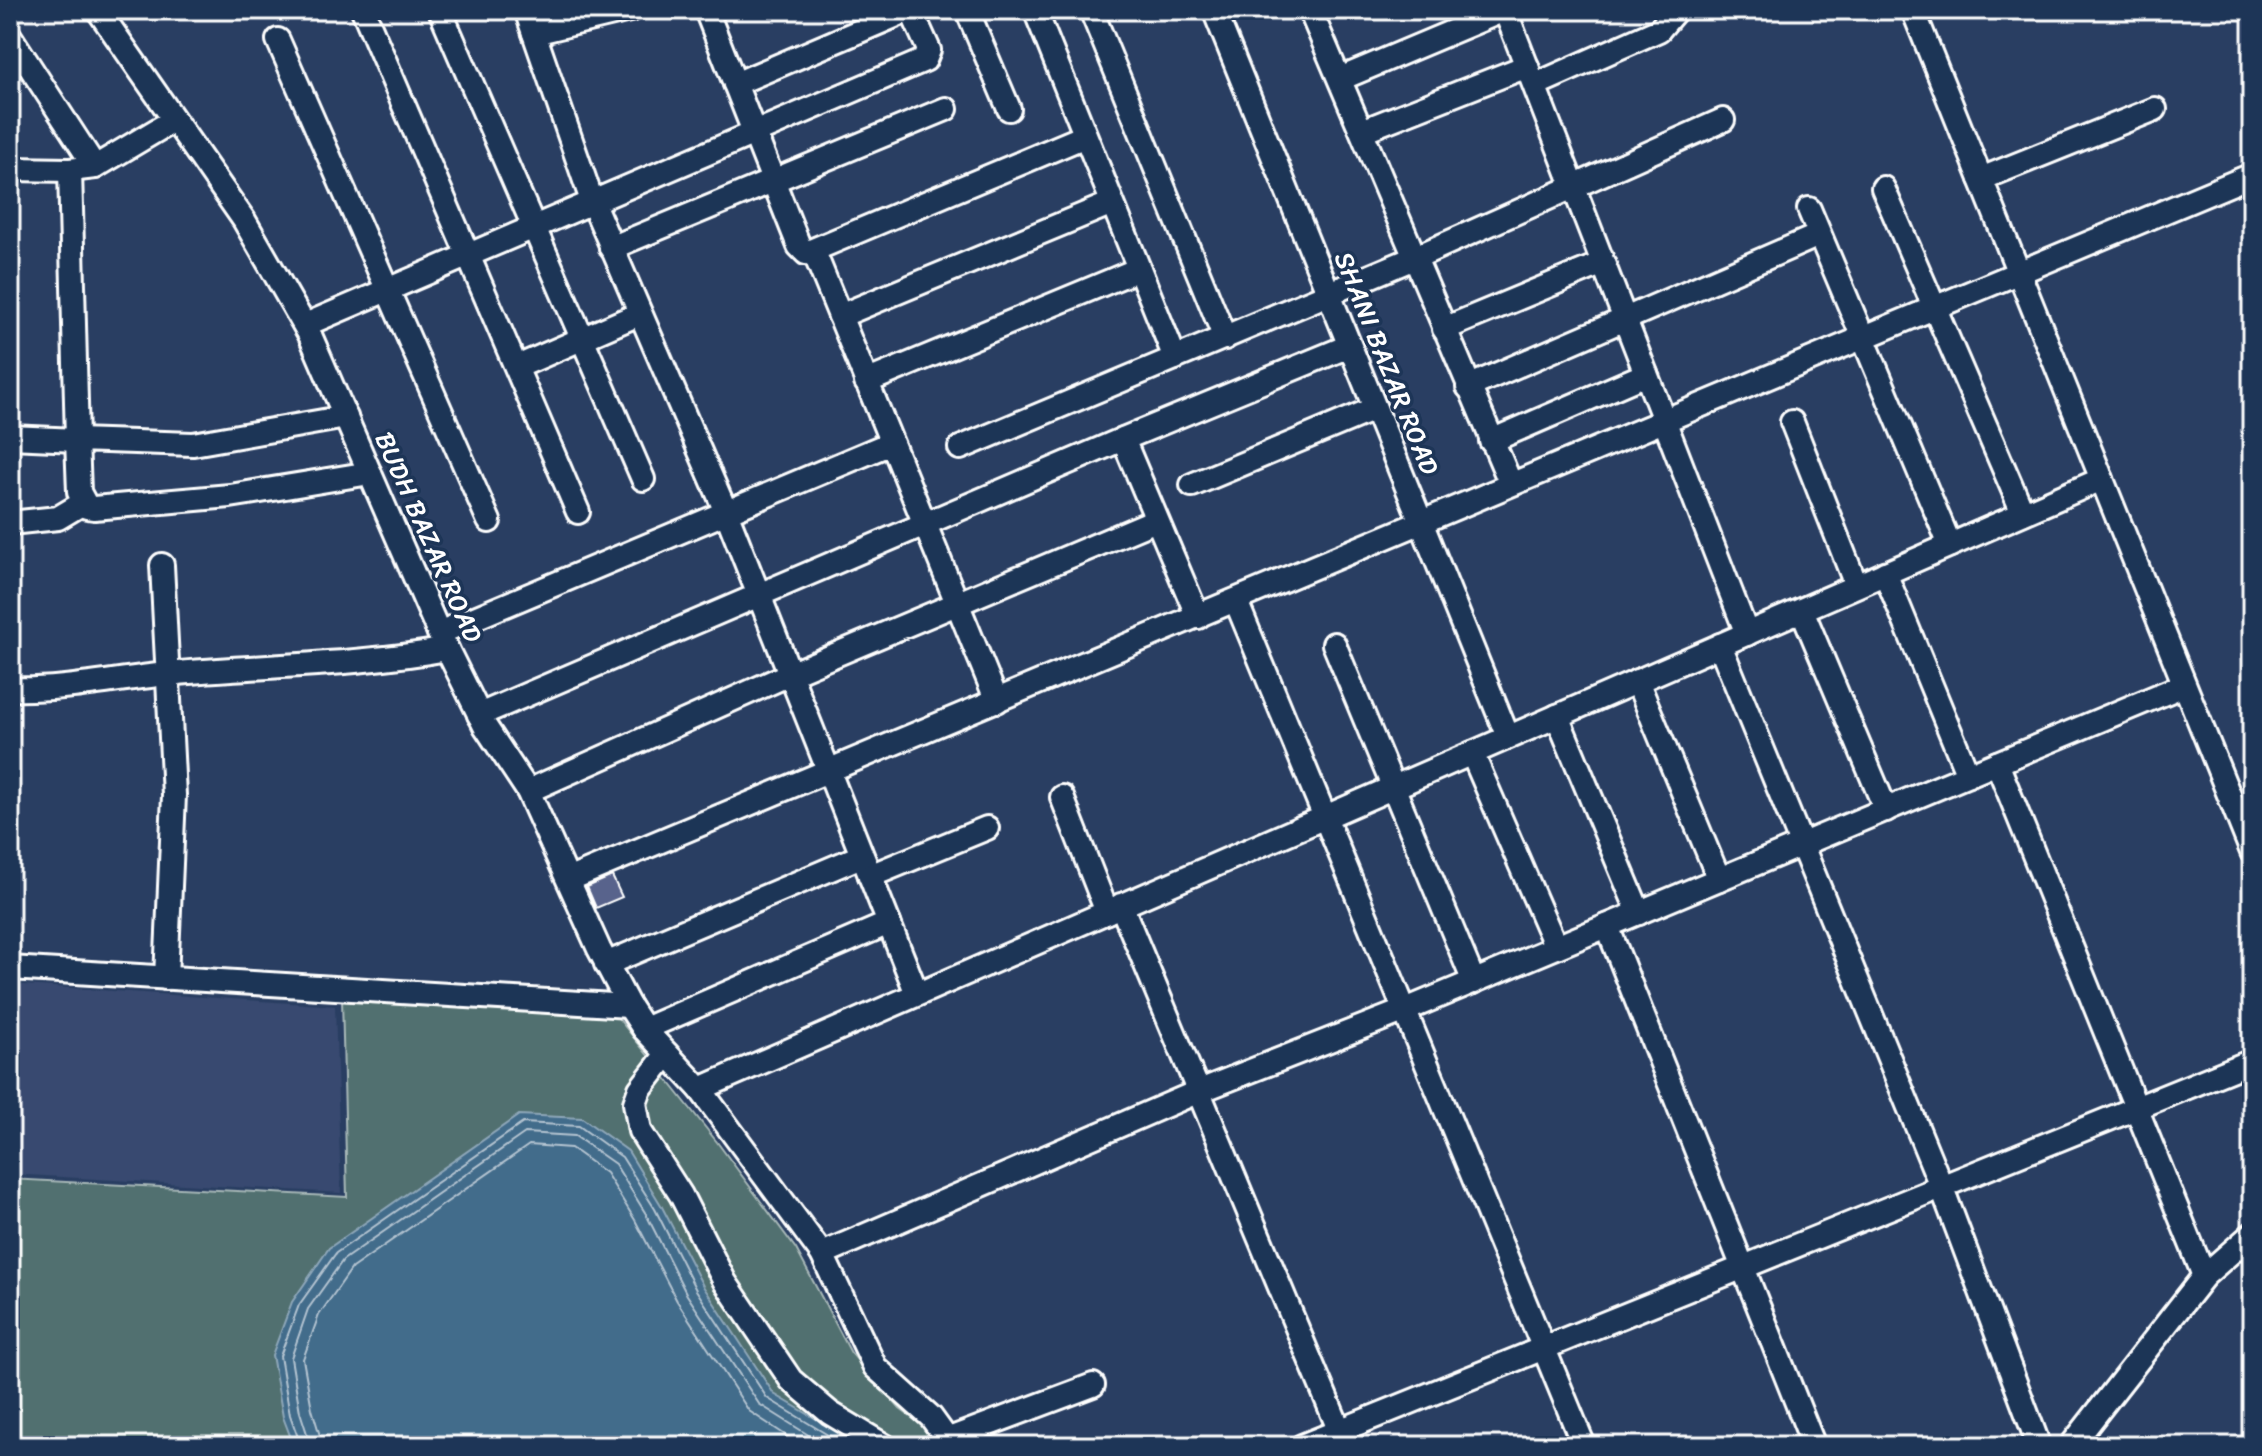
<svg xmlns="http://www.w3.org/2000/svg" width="2262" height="1456" viewBox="0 0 2262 1456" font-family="Sriracha,sans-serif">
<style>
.built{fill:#37496f}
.green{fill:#517070;stroke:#a8b8b8;stroke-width:2}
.water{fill:#436c8b;stroke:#8ea7b9;stroke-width:2}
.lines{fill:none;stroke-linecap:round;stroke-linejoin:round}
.shore{stroke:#b4c4d1;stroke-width:2}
.building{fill:#59648c;stroke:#fff;stroke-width:2}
.minor-casing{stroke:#fff;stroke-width:28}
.minor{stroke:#1d3557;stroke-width:22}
.labels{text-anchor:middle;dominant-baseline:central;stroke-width:7;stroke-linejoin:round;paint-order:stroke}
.street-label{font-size:26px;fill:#fff;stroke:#1d3557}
</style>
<rect width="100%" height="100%" fill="#293e62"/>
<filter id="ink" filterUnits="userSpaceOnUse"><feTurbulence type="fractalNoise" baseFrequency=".0125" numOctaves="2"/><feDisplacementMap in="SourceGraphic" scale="16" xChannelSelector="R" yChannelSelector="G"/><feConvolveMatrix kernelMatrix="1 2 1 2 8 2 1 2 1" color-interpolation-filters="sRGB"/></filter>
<g filter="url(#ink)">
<polygon class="built" points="10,984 335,1006 341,1193 10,1174"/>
<polygon class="green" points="342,998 618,1018 717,1142 796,1249 851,1353 900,1409 935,1435 939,1446 44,1446 10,1432 10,1179 347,1197"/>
<polygon class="water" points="519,1115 582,1118 628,1151 661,1205 703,1286 774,1394 862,1446 294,1446 283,1417 272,1355 292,1302 329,1248"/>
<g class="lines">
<g class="shore">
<polyline points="301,1446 290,1415 280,1356 299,1305 336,1253 523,1123 579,1126 622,1157 655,1209 696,1290 767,1398 846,1446"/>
<polyline points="311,1446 300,1412 291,1358 308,1309 343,1260 525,1133 575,1136 615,1164 646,1214 687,1295 759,1404 826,1446"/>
<polyline points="323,1446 312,1409 303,1359 319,1315 352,1268 529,1145 571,1148 606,1173 635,1220 677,1301 749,1411 802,1446"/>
</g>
</g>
<polygon class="building" points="612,876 622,897 596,908 587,887"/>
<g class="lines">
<defs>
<g id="minor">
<polyline points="98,10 244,220 310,335 439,633 485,726 528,791 599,949 629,1006 644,1029 700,1089 822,1254 875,1367 931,1417 952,1446"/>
<polyline points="363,10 578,512"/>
<polyline points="440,10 643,479"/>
<polyline points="526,10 592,201 726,512 917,994"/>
<polyline points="706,10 799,246 806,253 1085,136"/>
<polyline points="967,10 1009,109"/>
<polyline points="1035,10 1175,358"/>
<polyline points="1091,10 1225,338"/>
<polyline points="1214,10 1508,737"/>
<polyline points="1310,10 1510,482"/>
<polyline points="1505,10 1747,634"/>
<polyline points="1913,10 2252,852"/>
<polyline points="534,33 630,10"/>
<polyline points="10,36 95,167"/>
<polyline points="278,40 489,521"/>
<polyline points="1340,79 1504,10"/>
<polyline points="735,84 909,10"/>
<polyline points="1535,85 1659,30 1676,10"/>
<polyline points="1362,131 1527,66"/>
<polyline points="10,169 70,170 95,167 174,120"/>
<polyline points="1981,179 2155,109"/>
<polyline points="1883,188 2023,513"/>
<polyline points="1809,209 1950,545"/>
<polyline points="611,248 946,109"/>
<polyline points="814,252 997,701"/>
<polyline points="840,316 1112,203"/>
<polyline points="305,325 925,60 929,50 911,10"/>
<polyline points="1444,329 1603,263"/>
<polyline points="517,367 639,314"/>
<polyline points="866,382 1139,269"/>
<polyline points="1468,387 1819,235"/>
<polyline points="346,417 193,444 77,440 79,492 87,507 94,508 230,496 370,473"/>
<polyline points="1792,422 1856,585"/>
<polyline points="10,437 77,440 70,170"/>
<polyline points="1491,441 1646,374"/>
<polyline points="960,448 1414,258 1723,120"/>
<polyline points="1192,485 1374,409"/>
<polyline points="10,523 58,518 83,503"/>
<polyline points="162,565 174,795 166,978"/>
<polyline points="1885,573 1968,775"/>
<polyline points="1236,601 1584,1446"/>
<polyline points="1802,610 1886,810"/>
<polyline points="1198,617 1123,439 1349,346"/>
<polyline points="439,633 891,443"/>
<polyline points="1334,644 1474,982"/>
<polyline points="1720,645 1942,1188 2039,1446"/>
<polyline points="1637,681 1719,879"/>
<path d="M10,689C63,691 115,679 168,674C261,665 355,666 447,649"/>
<polyline points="479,715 1123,439"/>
<polyline points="1557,716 1639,913"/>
<polyline points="1472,753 1556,947"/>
<polyline points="1997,763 2204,1276"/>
<polyline points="528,791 792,673 1156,520"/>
<polyline points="1062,797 1107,912"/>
<polyline points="870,876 987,828"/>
<path d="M570,879C1131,645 1690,407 2252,175"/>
<polyline points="1121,905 1346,1446"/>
<polyline points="1607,926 1814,1446"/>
<polyline points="606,964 861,856"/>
<polyline points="10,968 629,1006"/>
<polyline points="644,1029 889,923"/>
<polyline points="667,1054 640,1089 635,1103 640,1131 681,1195 725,1282 791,1380 830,1413 885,1446"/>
<polyline points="700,1089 2102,479"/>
<polyline points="822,1254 1197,1092 1403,1011 2184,685"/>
<polyline points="949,1439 1093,1385"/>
<polyline points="1302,1446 2252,1061"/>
<polyline points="2071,1446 2204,1276 2252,1234"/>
</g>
</defs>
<use href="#minor" class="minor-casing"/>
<use href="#minor" class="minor"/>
</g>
</g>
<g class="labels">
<g class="street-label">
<text transform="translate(1387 363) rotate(68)">SHANI BAZAR ROAD</text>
<text transform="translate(429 537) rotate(66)">BUDH BAZAR ROAD</text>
</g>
</g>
<rect width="2262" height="1456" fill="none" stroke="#1d3557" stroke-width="40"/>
<rect x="20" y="20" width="2222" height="1416" fill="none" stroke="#fff" stroke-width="3" filter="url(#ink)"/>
</svg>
